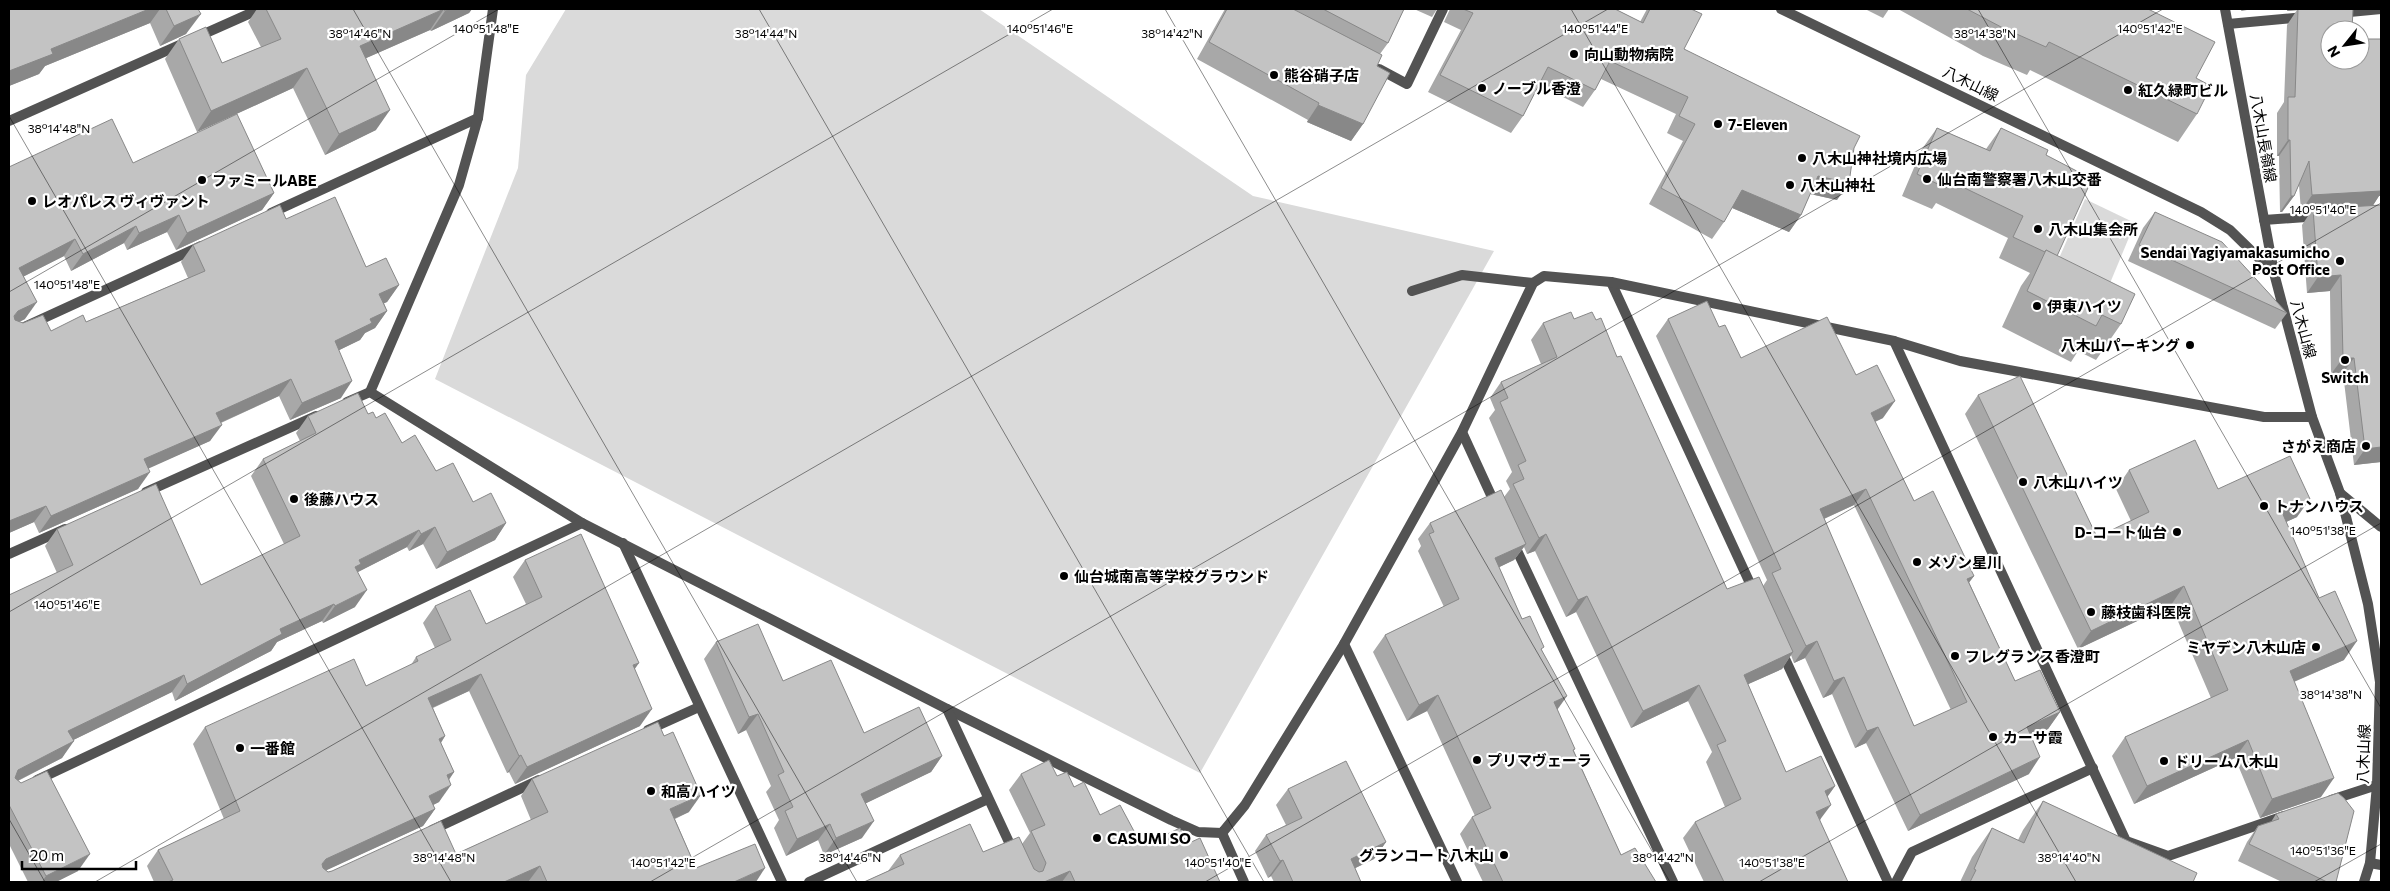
<svg xmlns="http://www.w3.org/2000/svg" width="2390" height="891" viewBox="0 0 2390 891" font-family="Commissioner,'Noto Sans JP',sans-serif">
<style>
.green{fill:#dadada}
.lines{fill:none;stroke-linecap:round;stroke-linejoin:round}
.service{stroke:#535353;stroke-width:10}
.minor{stroke:#535353;stroke-width:10}
.tertiary{stroke:#535353;stroke-width:10}
.wall{fill:#a8a8a8;fill-rule:evenodd}
.shaded-wall{fill:#888}
.building{fill:#c3c3c3;stroke:#888;fill-rule:evenodd}
.ticks{fill:none;stroke:#000;stroke-width:1;stroke-opacity:0.45}
.poi-dot{fill:#000;stroke:#fff;stroke-width:2}
.labels{text-anchor:middle;dominant-baseline:central;stroke-width:4.5;stroke-linejoin:round;paint-order:stroke}
.poi-label{font-size:15px;font-weight:bold;fill:#000;stroke:#fff;text-anchor:start}
.street-label{font-size:15px;fill:#000;stroke:#fff}
.ticks-label{font-size:12px;text-anchor:middle;fill:#000;stroke:#fff;stroke-width:4.5;stroke-linejoin:round;paint-order:stroke}
</style>
<rect width="100%" height="100%" fill="#fff"/>
<g class="green">
<polygon points="566,9 979,9 1253,196 1494,251 1200,773 435,379 518,168 526,75"/>
<polygon points="2085,199 2135,223 2098,312 2046,288"/>
</g>
<g class="lines">
<g class="service">
<polyline points="2339,13 2381,9"/>
<polyline points="2228,24 2305,17"/>
<polyline points="2264,220 2320,216"/>
<polyline points="1412,291 1462,275 1533,283"/>
</g>
<g class="minor">
<polyline points="2225,9 2274,273"/>
<polyline points="197,37 260,9"/>
<polyline points="1379,69 1407,84 1443,9"/>
<polyline points="9,121 184,43"/>
<polyline points="271,213 478,118"/>
<polyline points="1611,282 1754,592"/>
<polyline points="9,334 201,246"/>
<polyline points="1894,341 2126,841 2168,856 2284,816"/>
<polyline points="370,392 459,185 478,118 493,9"/>
<polyline points="347,402 370,392 582,523 947,709 1171,820 1198,832 1222,833 1245,805 1344,644 1462,432 1533,283 1544,276 1611,282 1894,341 1960,361 2264,417 2312,417"/>
<polyline points="1462,432 1496,506"/>
<polyline points="146,492 316,416"/>
<polyline points="2340,493 2381,527"/>
<polyline points="1513,542 1673,882"/>
<polyline points="623,543 782,882"/>
<polyline points="9,554 65,529"/>
<polyline points="1344,644 1457,882"/>
<polyline points="1781,650 1888,882"/>
<polyline points="947,709 1014,853"/>
<polyline points="648,730 699,707"/>
<polyline points="37,780 582,523"/>
<polyline points="2331,800 2377,785"/>
<polyline points="432,830 539,780"/>
<polyline points="1222,833 1244,882"/>
<polyline points="2370,863 2381,865"/>
<polyline points="809,882 988,799"/>
<polyline points="1896,882 1912,852 2093,768"/>
</g>
<polyline class="tertiary" points="1781,9 2201,212 2230,230 2274,273 2312,417 2340,493 2368,604 2380,682 2377,785 2370,863 2364,882"/>
</g>
<g class="wall">
<polygon points="9,9 198,9 186,34 160,46 150,23 45,66 39,74 9,86"/>
<polygon points="257,9 472,9 469,13 431,31 430,30 366,58 376,130 325,155 293,88 197,132 165,59 179,39 222,63 261,47 248,22"/>
<polygon points="1225,9 1404,9 1388,43 1380,54 1363,124 1351,141 1307,122 1308,120 1197,59"/>
<polygon points="1414,9 1437,9 1432,17"/>
<polygon points="1450,9 1615,9 1640,22 1647,9 1691,9 1684,49 1854,148 1837,200 1810,194 1801,215 1789,232 1732,208 1724,222 1712,239 1649,204 1683,141 1667,133 1676,114 1601,79 1595,90 1583,107 1539,85 1523,116 1511,133 1428,92 1461,30 1444,22"/>
<polygon points="1865,9 1889,9 1883,18"/>
<polygon points="1898,9 2148,9 2196,78 2197,114 2178,142 2030,70 2027,75 1983,56"/>
<polygon points="2287,9 2353,9 2330,60 2381,39 2381,196 2379,196 2373,205 2381,205 2381,462 2354,465 2343,373 2331,374 2330,291 2307,293 2302,225 2312,210 2301,211 2299,185 2294,196 2282,212 2280,212 2279,156 2277,156 2277,113 2284,102 2287,25 2297,10 2287,11"/>
<polygon points="1937,128 1986,149 2001,128 2046,155 2057,256 2121,324 2096,360 2078,351 2071,362 2002,327 2021,286 2030,273 1999,258 2008,238 1936,203 1932,209 1902,196 1922,149"/>
<polygon points="133,163 274,193 262,210 176,250 167,232 127,250 124,243 71,271 64,256 24,276 25,319 19,322 51,331 86,322 188,278 181,262 193,245 286,219 366,267 399,285 387,302 384,303 387,311 375,328 365,333 360,340 339,350 341,398 290,420 279,396 221,423 210,441 148,468 138,489 39,533 34,522 9,533 9,167"/>
<polygon points="2155,212 2287,313 2275,329 2128,261 2143,228"/>
<path d="M1574,319L1596,320L1617,357L1727,589L1763,586L1767,580L1656,336L1668,319L1719,327L1741,358L1856,375L1883,418L1875,422L1914,501L1974,576L1969,582L2015,681L2060,712L2048,729L2031,737L2029,774L1908,831L1866,743L1855,748L1832,694L1823,698L1805,658L1794,663L1791,655L1782,669L1748,684L1786,772L1835,786L1827,797L1820,821L1848,882H1704L1683,838L1695,822L1725,807L1706,762L1712,752L1688,701L1631,728L1576,612L1566,617L1535,551L1527,554L1524,547L1514,560L1499,567L1522,619L1542,650L1557,709L1574,751L1621,855L1656,882H1483L1460,834L1472,817L1475,816L1427,711L1407,721L1373,652L1385,635L1444,607L1418,551L1421,546L1418,539L1430,523L1504,497L1510,489L1506,481L1512,472L1489,418L1495,410L1490,398L1501,382L1541,364L1531,340L1543,323ZM1854,505L1951,710L1914,726L1824,519Z"/>
<polygon points="1978,395 2097,537 2131,521 2116,489 2129,470 2218,489 2297,517 2286,522 2344,660 2294,682 2321,797 2260,818 2235,758 2134,804 2112,756 2125,737 2211,698 2171,605 2078,649 1965,414"/>
<polygon points="368,414 376,418 402,443 473,502 506,523 495,540 436,569 423,544 409,551 407,547 358,572 355,607 323,623 322,621 277,642 271,651 175,701 172,692 73,740 62,758 18,781 78,871 56,882 28,882 9,844 9,595 57,573 45,546 57,529 201,585 284,544 251,476 263,459 300,441 296,433 308,416"/>
<polygon points="525,560 635,669 640,726 515,784 509,772 507,773 469,691 433,708 445,736 441,743 454,772 449,780 439,802 433,805 435,809 423,826 326,870 328,872 456,854 531,820 521,796 532,779 689,812 675,819 696,868 756,882 154,882 147,866 158,850 224,819 193,744 205,727 366,686 411,665 416,657 435,648 423,623 435,606 486,624 526,604 513,577"/>
<polygon points="716,642 783,681 864,733 942,756 931,772 866,803 862,838 824,855 818,840 786,856 774,828 779,820 766,792 771,786 746,730 738,734 704,659"/>
<polygon points="1021,774 1057,776 1074,787 1100,815 1142,846 1187,844 1220,882 864,882 888,871 900,855 983,852 1022,844 1030,833 1009,790"/>
<polygon points="1288,789 1386,842 1374,859 1355,868 1361,882 1274,882 1271,876 1268,878 1255,851 1266,835 1286,825 1276,805"/>
<polygon points="2043,801 2193,882 1960,882 1972,857 1992,828 2018,840 2023,830"/>
<polygon points="2276,814 2336,882 2282,882 2238,861 2247,842 2258,826 2271,822"/>
</g>
<g class="shaded-wall">
<polygon points="149,9 160,9 150,23 45,66 39,74 9,86 9,71 51,49"/>
<polygon points="444,9 430,30 346,67 360,46"/>
<polygon points="450,9 472,9 469,13 431,31 445,11"/>
<polygon points="2242,9 2253,9 2241,11"/>
<polygon points="2289,9 2313,9 2287,11"/>
<polygon points="201,14 186,34 160,46 174,26"/>
<polygon points="307,68 293,88 197,132 211,111"/>
<polygon points="1318,105 1363,124 1351,141 1307,122"/>
<polygon points="390,110 376,130 325,155 339,134"/>
<polygon points="2288,140 2290,140 2279,156 2277,156"/>
<polygon points="1818,176 1849,183 1837,200 1806,193"/>
<polygon points="2381,182 2381,196 2379,196 2372,207 2313,209 2312,210 2301,211 2312,195"/>
<polygon points="1742,190 1801,215 1789,232 1730,207"/>
<polygon points="274,193 262,210 176,250 187,233"/>
<polygon points="2291,196 2294,196 2282,212 2280,212"/>
<polygon points="179,215 167,232 127,250 139,233"/>
<polygon points="136,226 124,243 71,271 83,254"/>
<polygon points="75,239 64,256 9,284 19,268"/>
<polygon points="2341,275 2330,291 2307,293 2318,277"/>
<polygon points="399,285 387,302 367,311 379,294"/>
<polygon points="37,302 25,319 9,327 9,324 18,311"/>
<polygon points="387,311 375,328 365,333 360,340 323,358 335,341 370,319"/>
<polygon points="2343,358 2354,358 2343,373 2331,374"/>
<polygon points="291,379 279,396 204,430 216,413"/>
<polygon points="352,381 341,398 290,420 302,403"/>
<polygon points="1895,401 1883,418 1859,429 1871,413"/>
<polygon points="222,425 210,441 132,476 144,459"/>
<polygon points="2381,447 2381,462 2354,465 2365,449"/>
<polygon points="150,472 138,489 39,533 51,516"/>
<polygon points="1866,489 1854,505 1808,526 1820,509"/>
<polygon points="2310,499 2297,517 2269,530 2282,512"/>
<polygon points="46,506 34,522 9,533 9,521"/>
<polygon points="506,523 495,540 436,569 447,552"/>
<polygon points="435,527 423,544 409,551 421,534"/>
<polygon points="419,530 407,547 354,574 343,584 359,560"/>
<polygon points="1546,534 1535,551 1527,554 1539,538"/>
<polygon points="1526,544 1514,560 1483,575 1495,558"/>
<polygon points="1974,576 1962,592 1967,579"/>
<polygon points="2184,586 2171,605 2078,649 2091,631"/>
<polygon points="367,590 355,607 323,623 335,606"/>
<polygon points="1587,596 1576,612 1566,617 1578,600"/>
<polygon points="334,604 322,621 277,642 271,651 175,701 187,684 280,629"/>
<polygon points="1817,641 1805,658 1794,663 1806,646"/>
<polygon points="2357,641 2344,660 2277,689 2290,671"/>
<polygon points="1793,652 1782,669 1733,691 1744,675"/>
<polygon points="639,663 627,680 633,665"/>
<polygon points="481,674 469,691 416,715 428,698"/>
<polygon points="184,675 172,692 57,748 68,731"/>
<polygon points="1844,677 1832,694 1823,698 1834,681"/>
<polygon points="1699,685 1688,701 1631,728 1643,711"/>
<polygon points="1438,695 1427,711 1407,721 1419,705"/>
<polygon points="1567,696 1555,713 1554,702"/>
<polygon points="652,709 640,726 515,784 527,767"/>
<polygon points="2060,712 2048,729 2015,744 2027,727"/>
<polygon points="758,714 746,730 738,734 749,717"/>
<polygon points="1878,727 1866,743 1855,748 1867,731"/>
<polygon points="445,736 434,753 439,739"/>
<polygon points="2248,740 2235,758 2134,804 2147,786"/>
<polygon points="74,741 62,758 9,785 18,770"/>
<polygon points="521,755 509,772 507,773 519,756"/>
<polygon points="942,756 931,772 850,811 861,794"/>
<polygon points="2040,757 2029,774 1908,831 1920,815"/>
<polygon points="454,772 442,789 447,775"/>
<polygon points="2334,778 2321,797 2260,818 2272,799"/>
<polygon points="451,785 439,802 417,813 429,796"/>
<polygon points="1835,786 1823,803 1825,791"/>
<polygon points="701,795 689,812 658,826 670,809"/>
<polygon points="1831,805 1819,821 1816,812"/>
<polygon points="435,809 423,826 314,876 326,859"/>
<polygon points="874,821 862,838 824,855 836,838"/>
<polygon points="830,824 818,840 786,856 797,839"/>
<polygon points="1386,842 1374,859 1339,876 1351,859"/>
<polygon points="90,854 78,871 56,882 42,882 46,876"/>
<polygon points="1283,860 1271,876 1268,878 1280,861"/>
<polygon points="540,866 528,882 504,882"/>
<polygon points="765,868 756,882 734,882"/>
<polygon points="1070,871 1062,882 1044,882"/>
</g>
<g class="building">
<polygon points="9,9 149,9 51,49 53,54 9,71"/>
<polygon points="166,9 198,9 201,14 174,26"/>
<polygon points="266,9 450,9 445,11 444,9 360,46 390,110 339,134 307,68 211,111 179,39 206,27 222,63 281,39"/>
<polygon points="1227,9 1293,9 1382,55 1377,66 1390,73 1363,124 1318,105 1319,103 1209,42"/>
<polygon points="1323,9 1404,9 1388,43"/>
<polygon points="1463,9 1615,9 1643,23 1650,9 1691,9 1702,14 1684,49 1860,136 1854,148 1849,183 1818,176 1801,215 1742,190 1724,222 1661,188 1695,124 1679,116 1688,97 1610,61 1595,90 1548,67 1523,116 1440,75 1473,13"/>
<polygon points="1967,9 2148,9 2215,42 2196,78 2211,86 2197,114 2049,42 2046,47 2003,28"/>
<polygon points="2298,9 2353,9 2352,30 2330,30 2330,60 2360,60 2360,39 2381,39 2381,191 2312,195 2309,161 2294,196 2291,196 2290,140 2288,140 2288,97 2295,97"/>
<polygon points="237,114 274,193 187,233 179,215 139,233 136,226 83,254 75,239 19,268 37,302 18,311 14,316 15,320 23,323 43,315 51,331 83,315 86,322 205,271 193,245 280,205 286,219 335,197 366,267 386,258 399,285 379,294 387,311 370,319 372,323 335,341 352,381 302,403 291,379 216,413 222,425 144,459 150,472 51,516 46,506 9,521 9,167 112,119 133,163"/>
<polygon points="1937,128 1990,151 2001,128 2048,150 2046,155 2092,179 2057,256 2046,250 2045,252 2013,237 2023,216 1950,181 1946,188 1917,174"/>
<polygon points="2381,205 2381,447 2365,449 2354,358 2343,358 2341,275 2318,277 2313,209"/>
<polygon points="2155,212 2222,242 2287,313 2139,245"/>
<polygon points="2046,250 2135,294 2121,324 2102,315 2096,326 2027,291"/>
<path d="M1707,301L1719,327L1725,325L1741,358L1827,317L1856,375L1877,365L1895,401L1871,413L1914,501L1933,491L1974,576L1967,579L2015,681L2040,670L2060,712L2027,727L2040,757L1920,815L1878,727L1867,731L1844,677L1834,681L1817,641L1806,646L1772,573L1781,569L1668,319ZM1866,489L1967,702L1914,726L1820,509Z"/>
<polygon points="1571,312 1574,319 1592,312 1596,320 1601,318 1617,357 1621,356 1727,589 1759,577 1793,652 1744,675 1786,772 1821,756 1835,786 1825,791 1831,805 1816,812 1848,882 1724,882 1695,822 1741,799 1717,745 1726,741 1699,685 1643,711 1587,596 1578,600 1546,534 1539,538 1513,484 1524,479 1518,465 1526,461 1500,402 1508,398 1501,382 1557,357 1543,323"/>
<polygon points="2020,376 2097,537 2149,512 2129,470 2195,440 2218,489 2290,456 2310,499 2282,512 2319,598 2335,591 2357,641 2290,671 2334,778 2272,799 2248,740 2147,786 2125,737 2228,690 2184,586 2091,631 1978,395"/>
<polygon points="358,393 368,414 373,412 376,418 385,413 402,443 415,435 436,471 453,463 473,502 491,493 506,523 447,552 435,527 421,534 419,530 359,560 361,564 355,567 367,590 335,606 334,604 280,629 282,634 187,684 184,675 68,731 74,741 18,770 15,778 21,783 47,771 90,854 46,876 9,805 9,595 73,565 57,529 156,484 201,585 300,536 263,459 316,433 308,416"/>
<polygon points="1501,490 1526,544 1495,558 1522,619 1530,616 1544,647 1541,649 1567,696 1554,702 1575,749 1573,750 1621,855 1635,848 1656,882 1503,882 1472,817 1491,808 1438,695 1419,705 1385,635 1459,599 1429,534 1434,532 1430,523"/>
<polygon points="581,534 639,663 633,665 652,709 527,767 521,755 519,756 481,674 428,698 445,736 439,739 454,772 447,775 451,785 429,796 435,809 326,859 322,864 323,868 328,872 332,871 441,821 456,854 548,812 532,779 658,722 664,736 673,732 701,795 670,809 696,868 755,844 765,868 734,882 547,882 540,866 504,882 168,882 173,880 158,850 240,811 205,727 354,659 366,686 418,661 416,657 451,640 435,606 470,590 486,624 542,597 525,560"/>
<polygon points="758,624 783,681 831,660 864,733 919,707 942,756 861,794 874,821 836,838 830,824 797,839 785,811 793,807 778,775 784,772 758,714 749,717 716,642"/>
<polygon points="1049,760 1057,776 1067,772 1074,787 1084,782 1100,815 1120,805 1142,846 1180,828 1187,844 1200,838 1220,882 1075,882 1070,871 1044,882 864,882 904,864 900,855 970,824 983,852 1019,837 1034,869 1039,872 1043,871 1046,863 1031,831 1045,825 1021,774"/>
<polygon points="1346,761 1386,842 1351,859 1361,882 1293,882 1283,860 1280,861 1266,835 1302,818 1288,789"/>
<polygon points="2338,793 2344,798 2354,811 2336,882 2327,882 2249,844 2258,826 2279,819 2276,814"/>
<polygon points="2043,801 2197,873 2193,882 1970,882 1976,870 1974,869 1992,828 2024,843"/>
</g>
<path class="ticks" d="M353,9L857,882M759,9L1264,882M1165,9L1670,882M1571,9L2076,882M1978,9L2381,708M9,116L451,882M9,292L499,9M9,612L1053,9M9,819L45,882M95,882L1608,9M650,882L2163,9M1205,882L2381,203M1759,882L2381,523M2314,882L2381,844"/>
<g class="poi-dot">
<circle cx="1574" cy="54" r="5"/>
<circle cx="1274" cy="75" r="5"/>
<circle cx="1482" cy="88" r="5"/>
<circle cx="2128" cy="90" r="5"/>
<circle cx="1718" cy="124" r="5"/>
<circle cx="1802" cy="158" r="5"/>
<circle cx="1927" cy="179" r="5"/>
<circle cx="202" cy="180" r="5"/>
<circle cx="1790" cy="185" r="5"/>
<circle cx="32" cy="201" r="5"/>
<circle cx="2038" cy="229" r="5"/>
<circle cx="2340" cy="261" r="5"/>
<circle cx="2037" cy="306" r="5"/>
<circle cx="2190" cy="345" r="5"/>
<circle cx="2345" cy="360" r="5"/>
<circle cx="2366" cy="446" r="5"/>
<circle cx="2023" cy="482" r="5"/>
<circle cx="294" cy="499" r="5"/>
<circle cx="2264" cy="506" r="5"/>
<circle cx="2177" cy="532" r="5"/>
<circle cx="1917" cy="562" r="5"/>
<circle cx="1064" cy="576" r="5"/>
<circle cx="2091" cy="612" r="5"/>
<circle cx="2316" cy="647" r="5"/>
<circle cx="1955" cy="656" r="5"/>
<circle cx="1993" cy="737" r="5"/>
<circle cx="240" cy="748" r="5"/>
<circle cx="1477" cy="760" r="5"/>
<circle cx="2164" cy="761" r="5"/>
<circle cx="651" cy="791" r="5"/>
<circle cx="1097" cy="838" r="5"/>
<circle cx="1504" cy="855" r="5"/>
</g>
<g class="labels">
<g class="poi-label">
<text x="1584" y="54">向山動物病院</text>
<text x="1284" y="75">熊谷硝子店</text>
<text x="1492" y="88">ノーブル香澄</text>
<text x="2138" y="90">紅久緑町ビル</text>
<text x="1728" y="124">7-Eleven</text>
<text x="1812" y="158">八木山神社境内広場</text>
<text x="1937" y="179">仙台南警察署八木山交番</text>
<text x="212" y="180">ファミールABE</text>
<text x="1800" y="185">八木山神社</text>
<text x="42" y="201">レオパレス ヴィヴァント</text>
<text x="2048" y="229">八木山集会所</text>
<text x="2330" y="252" text-anchor="end">Sendai Yagiyamakasumicho<tspan x="2330" dy="17">Post Office</tspan></text>
<text x="2047" y="306">伊東ハイツ</text>
<text x="2180" y="345" text-anchor="end">八木山パーキング</text>
<text x="2345" y="377" text-anchor="middle">Switch</text>
<text x="2356" y="446" text-anchor="end">さがえ商店</text>
<text x="2033" y="482">八木山ハイツ</text>
<text x="304" y="499">後藤ハウス</text>
<text x="2274" y="506">トナンハウス</text>
<text x="2167" y="532" text-anchor="end">D-コート仙台</text>
<text x="1927" y="562">メゾン星川</text>
<text x="1074" y="576">仙台城南高等学校グラウンド</text>
<text x="2101" y="612">藤枝歯科医院</text>
<text x="2306" y="647" text-anchor="end">ミヤデン八木山店</text>
<text x="1965" y="656">フレグランス香澄町</text>
<text x="2003" y="737">カーサ霞</text>
<text x="250" y="748">一番館</text>
<text x="1487" y="760">プリマヴェーラ</text>
<text x="2174" y="761">ドリーム八木山</text>
<text x="661" y="791">和高ハイツ</text>
<text x="1107" y="838">CASUMI SO</text>
<text x="1494" y="855" text-anchor="end">グランコート八木山</text>
</g>
<g class="street-label">
<text transform="translate(1971 83) rotate(26)">八木山線</text>
<text transform="translate(2264 138) rotate(80)">八木山長嶺線</text>
<text transform="translate(2304 329) rotate(75)">八木山線</text>
<text transform="translate(2363 754) rotate(-88)">八木山線</text>
</g>
</g>
<g class="ticks-label">
<text x="486" y="33">140°51'48"E</text>
<text x="1040" y="33">140°51'46"E</text>
<text x="1595" y="33">140°51'44"E</text>
<text x="2150" y="33">140°51'42"E</text>
<text x="360" y="38">38°14'46"N</text>
<text x="766" y="38">38°14'44"N</text>
<text x="1172" y="38">38°14'42"N</text>
<text x="1985" y="38">38°14'38"N</text>
<text x="59" y="133">38°14'48"N</text>
<text x="2323" y="214">140°51'40"E</text>
<text x="67" y="289">140°51'48"E</text>
<text x="2323" y="535">140°51'38"E</text>
<text x="67" y="609">140°51'46"E</text>
<text x="2331" y="699">38°14'38"N</text>
<text x="2323" y="855">140°51'36"E</text>
<text x="444" y="862">38°14'48"N</text>
<text x="850" y="862">38°14'46"N</text>
<text x="1663" y="862">38°14'42"N</text>
<text x="2069" y="862">38°14'40"N</text>
<text x="663" y="867">140°51'42"E</text>
<text x="1218" y="867">140°51'40"E</text>
<text x="1772" y="867">140°51'38"E</text>
</g>
<rect width="2390" height="891" fill="none" stroke="#000000" stroke-width="20"/>
<g transform="translate(2345 45) rotate(240)"><circle r="24" fill="#ffffff" stroke="#999999"/>
<path d="M0-4L9 19L0 12L-9 19Z" fill="#000000"/>
<text y="-8" font-size="14" font-weight="bold" text-anchor="middle" fill="#000000">N</text>
</g>
<path d="M22 861v8h114v-8" fill="none" stroke="#000000" stroke-width="2.5"/>
<text x="30" y="861" font-size="15" fill="#000000" stroke="#ffffff" stroke-width="4" paint-order="stroke">20 m</text>
</svg>
